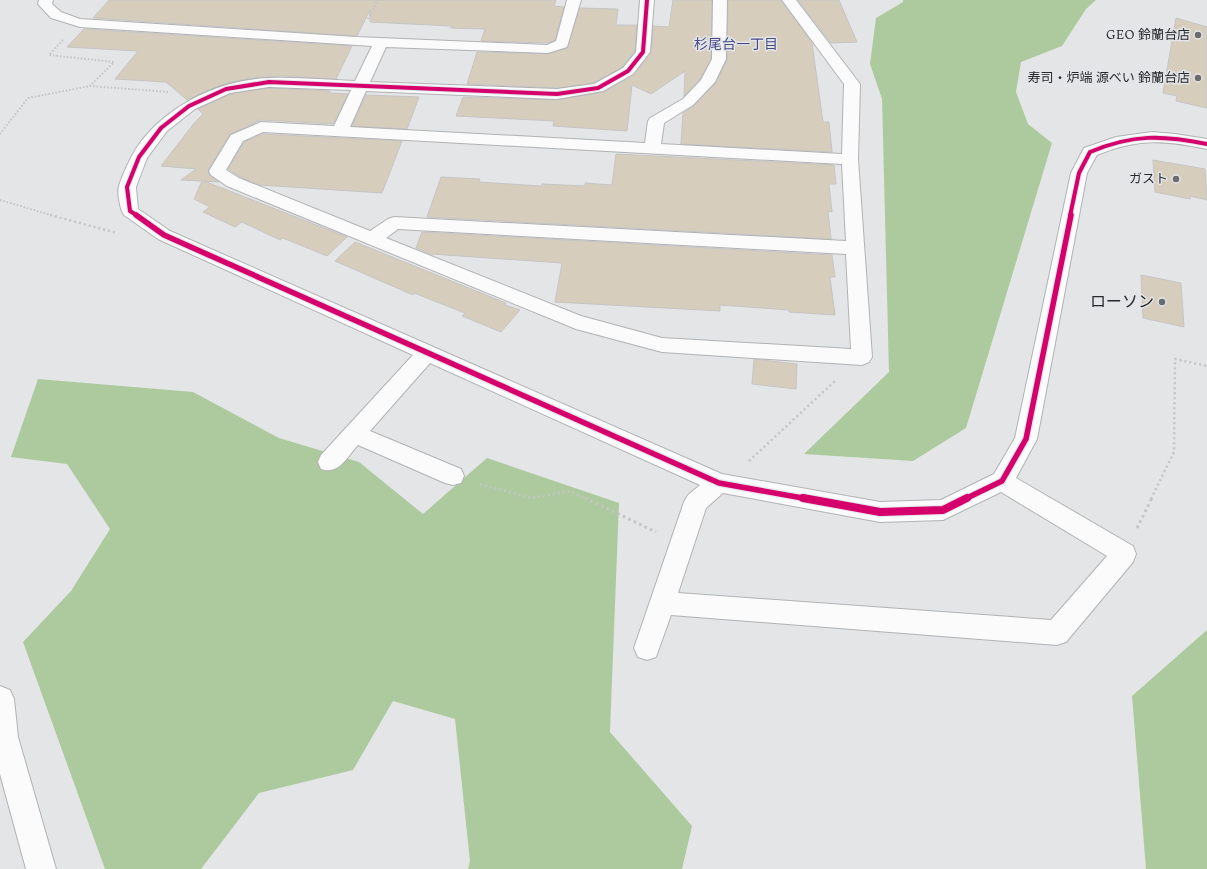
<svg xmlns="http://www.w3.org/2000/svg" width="1207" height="869" viewBox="0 0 1207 869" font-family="Spectral,'Noto Sans JP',serif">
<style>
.forest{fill:#acca9e}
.building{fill:#d7cdbd;stroke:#c5c5c5}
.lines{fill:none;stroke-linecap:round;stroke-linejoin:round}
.minor-casing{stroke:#b1b2b3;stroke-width:2}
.path-far2{stroke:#c3c4c4;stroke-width:2;stroke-dasharray:1.5 2;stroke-linecap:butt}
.path-far1{stroke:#c3c4c4;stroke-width:2.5;stroke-dasharray:2 3;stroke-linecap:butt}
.path{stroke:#c3c4c4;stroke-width:3;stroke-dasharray:2.5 3.5;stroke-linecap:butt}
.minor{fill:#fbfbfb;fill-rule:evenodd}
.cycleway-far2-casing{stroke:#e3e5e8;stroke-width:6}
.cycleway-far1-casing{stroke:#e3e5e8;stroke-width:8}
.cycleway-casing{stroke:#e3e5e8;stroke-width:10}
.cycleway-far2{stroke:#d6006c;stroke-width:4}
.cycleway-far1{stroke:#d6006c;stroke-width:5.5}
.cycleway{stroke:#d6006c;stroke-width:8}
.poi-dot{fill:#6a6b6c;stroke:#e3e5e8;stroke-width:1.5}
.labels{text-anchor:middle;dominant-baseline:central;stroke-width:3;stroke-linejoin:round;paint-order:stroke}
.far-poi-label{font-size:13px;fill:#28292a;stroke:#e3e5e8;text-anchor:end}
.far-neighbourhood-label{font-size:14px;fill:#494c89;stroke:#e3e5e8}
.poi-label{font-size:16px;fill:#28292a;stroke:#e3e5e8;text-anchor:end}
</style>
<rect width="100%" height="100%" fill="#e4e5e7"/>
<g class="forest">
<polygon points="903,0 1096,0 1086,9 1062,46 1021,62 1016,92 1028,124 1052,143 966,428 913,461 804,454 889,372 882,99 870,64 876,18 903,2"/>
<polygon points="38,379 193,392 279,438 359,462 423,514 487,458 619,503 610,732 692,826 682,869 468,869 470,861 455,719 393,701 353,770 259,793 201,869 105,869 23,642 71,591 110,529 67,464 11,457"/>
<polygon points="1207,630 1207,869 1146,869 1132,696"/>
</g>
<g class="building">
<polygon points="109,0 556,0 554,6 564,7 555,40 547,43 481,41 485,29 451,28 451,26 370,22 370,10 357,36 93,18"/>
<polygon points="673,0 712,0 711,59 700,79 684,96 685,71 651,94 632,85 627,131 553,126 554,121 456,116 463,97 557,100 604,92 634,75 651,53 653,26 669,27"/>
<polygon points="728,0 781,0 812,43 823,122 829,122 832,152 681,144 683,113 694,106 716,83 727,60"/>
<polygon points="798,0 839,0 857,42 831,43"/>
<polygon points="580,8 618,9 616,25 637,25 635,51 622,67 594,83 557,88 467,84 477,52 548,54 567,48"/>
<polygon points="1176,18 1207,27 1207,108 1176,101 1177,96 1163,93"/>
<polygon points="84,29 352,46 336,79 281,76 249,78 227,83 206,91 187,100 166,82 115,79 138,51 67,47"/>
<polygon points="269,88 330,91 330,93 348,94 333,124 261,120 230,134 208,170 210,176 219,182 204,181 347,237 327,256 283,238 280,240 242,222 235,227 203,212 210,207 194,199 202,181 181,180 196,169 161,166 195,122 203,114 198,109 230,94"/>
<polygon points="366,95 419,97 407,129 352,126"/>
<polygon points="263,134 402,141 382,193 260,185 240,177 228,169 244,142"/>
<polygon points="616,154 834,165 836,184 829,184 832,212 828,211 831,239 427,217 441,177 480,179 479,182 541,186 542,184 585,186 585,183 612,185"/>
<polygon points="1153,160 1205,169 1207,200 1190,196 1190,199 1155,192"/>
<polygon points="422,232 832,255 835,277 830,277 835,315 789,312 789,310 720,305 720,311 555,302 562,263 431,254 416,248"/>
<polygon points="355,242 506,303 505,305 520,310 501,332 462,316 465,313 414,293 413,295 335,261"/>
<polygon points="1141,275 1181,283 1184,327 1143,318"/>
<polygon points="754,359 797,364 796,389 752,384"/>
</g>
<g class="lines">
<defs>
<g id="minor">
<path d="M39,0H53L52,4L61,12L80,19L356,37L547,45L556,41L567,0H581L567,47L548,53L386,47L370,82L557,89L594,84L623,68L636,52L640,0H654L650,52L633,74L603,91L557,99L366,91L350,127L645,143L648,121L650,118L683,99L701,80L712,59L713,0H727L726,59L715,82L693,105L664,123L661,144L842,154L844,84L782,0H796L860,84L858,159L872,357L869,362L862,365L662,352L576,329L227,186L211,175L209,171L231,135L261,122L334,126L351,90L269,87L230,93L195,109L167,131L147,158L136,187L138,209L170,231L722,474L880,502L941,500L994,474L1015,438L1071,173L1084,148L1116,137L1152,132L1175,134L1207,139V149C1164,140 1138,138 1097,155L1087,173L1037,439L1016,478L1133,546L1136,554L1133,562L1066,642L1057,645L671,615L656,657L647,660L638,657L634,648L684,502L688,495L700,485L430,363L370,431L461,469L464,476L461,483L453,485L445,483L358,445C347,457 339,475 321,469L318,462L321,455L413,355L158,239L124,215C120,209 117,193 119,186C121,179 124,172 127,166C149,113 215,79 270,78C298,77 327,80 355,81L372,46L80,27L51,18L38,4ZM263,132L842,164L846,241L394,217L388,219L370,231L239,178L226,170L243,141ZM398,229L846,254L851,349L662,338L581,316L386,238ZM1001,492L1107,556L1051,620L678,593L706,508L723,493L880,522L943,520Z"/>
<polygon points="0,686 10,690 14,699 18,737 56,869 26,869 0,774"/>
</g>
</defs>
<use href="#minor" class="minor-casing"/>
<g class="path-far2">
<polyline points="368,19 378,0"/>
<polyline points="63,40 49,55 114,62 90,86"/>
<polyline points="0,134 28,98 90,86 169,92"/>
<polyline points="0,200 54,216"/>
</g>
<g class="path-far1">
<polyline points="50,215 117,233"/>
<polyline points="749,461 835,381"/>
<polyline points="480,484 532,498 570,491 587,499"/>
<polyline points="1151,499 1174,452 1175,359 1207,366"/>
</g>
<g class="path">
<polyline points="585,498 656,532"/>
<polyline points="1137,528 1152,498"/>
</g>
<use href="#minor" class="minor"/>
<defs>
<g id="cycleway-far2">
<polyline points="138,216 130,211 127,187 139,157 161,128 189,106 226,89 269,82 557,94 598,88 628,71 643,52 647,0"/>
<path d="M1070,216L1079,173L1090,152C1133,134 1162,135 1207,144"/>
</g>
<g id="cycleway-far1">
<polyline points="136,215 164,235 719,483 808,499"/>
<polyline points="965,499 1002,481 1026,439 1071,215"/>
</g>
<polyline id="cycleway" points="803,498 880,512 943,510 967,498"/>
</defs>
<use href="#cycleway-far2" class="cycleway-far2-casing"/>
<use href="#cycleway-far1" class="cycleway-far1-casing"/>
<use href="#cycleway" class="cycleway-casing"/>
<use href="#cycleway-far2" class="cycleway-far2"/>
<use href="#cycleway-far1" class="cycleway-far1"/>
<use href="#cycleway" class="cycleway"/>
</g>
<g class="poi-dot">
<circle cx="1198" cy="35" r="4"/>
<circle cx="1198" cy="78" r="4"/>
<circle cx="1176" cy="179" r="4"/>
<circle cx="1162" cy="302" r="4"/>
</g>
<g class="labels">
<g class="far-poi-label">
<text x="1190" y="35">GEO 鈴蘭台店</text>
<text x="1190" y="78">寿司・炉端 源べい 鈴蘭台店</text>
<text x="1168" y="179">ガスト</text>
</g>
<g class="far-neighbourhood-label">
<text x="736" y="44">杉尾台一丁目</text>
</g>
<g class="poi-label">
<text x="1154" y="302">ローソン</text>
</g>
</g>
</svg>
